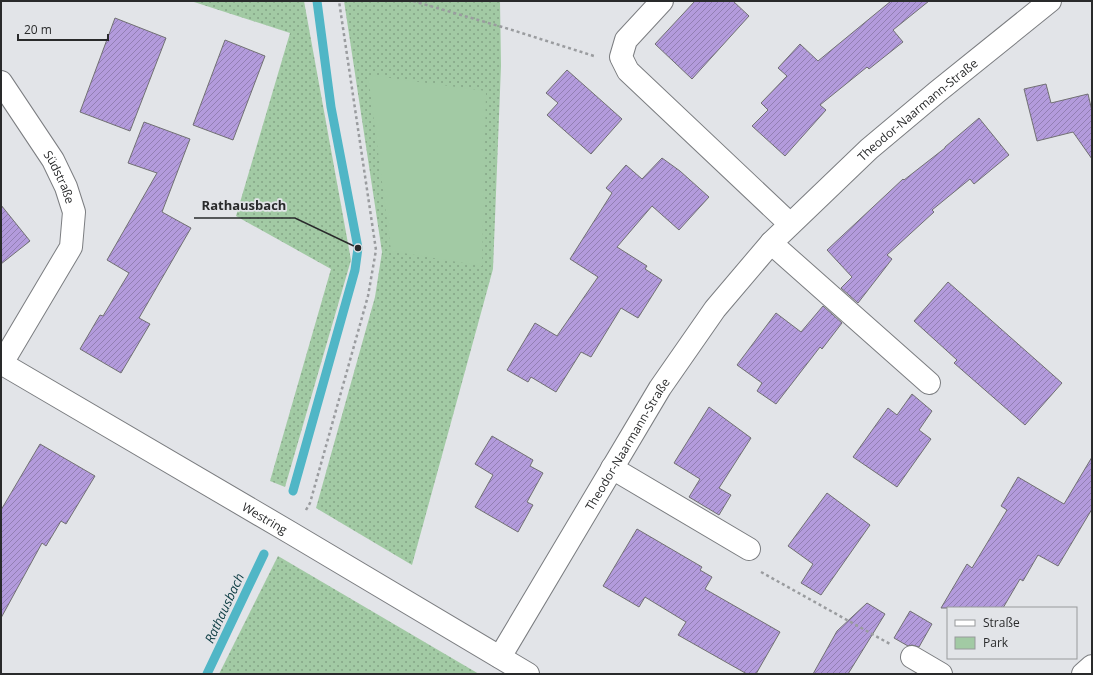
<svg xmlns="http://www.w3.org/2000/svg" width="1093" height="675" viewBox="0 0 1093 675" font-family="'Open Sans',sans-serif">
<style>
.grass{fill:url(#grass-dots)}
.park{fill:#a2caa4}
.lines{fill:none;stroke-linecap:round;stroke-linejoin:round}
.stream{stroke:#50b6c6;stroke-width:9}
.building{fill:url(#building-hatch);stroke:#717073}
.minor-casing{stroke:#7b7d80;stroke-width:24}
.path{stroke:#9a9c9f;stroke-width:2.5;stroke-dasharray:3 3;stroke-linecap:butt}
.minor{stroke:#fff;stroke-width:22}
.labels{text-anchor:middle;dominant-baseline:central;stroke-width:3.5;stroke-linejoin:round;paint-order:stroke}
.street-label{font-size:12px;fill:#292a2b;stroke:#e2e4e8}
.water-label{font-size:13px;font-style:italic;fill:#0a3a41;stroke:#e2e4e8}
.leader{fill:none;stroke:#292a2b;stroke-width:1.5}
.callout-dot{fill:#292a2b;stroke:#e2e4e8;stroke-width:1.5}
.callout-label{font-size:13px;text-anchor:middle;font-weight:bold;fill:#292a2b;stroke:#e2e4e8;stroke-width:3.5;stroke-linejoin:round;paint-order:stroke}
</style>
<defs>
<pattern id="grass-dots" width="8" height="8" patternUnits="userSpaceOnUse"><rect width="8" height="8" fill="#a2caa4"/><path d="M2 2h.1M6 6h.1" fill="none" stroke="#84a486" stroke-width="1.8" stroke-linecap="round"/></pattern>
<pattern id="building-hatch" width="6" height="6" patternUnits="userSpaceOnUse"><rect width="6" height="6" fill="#b39bdc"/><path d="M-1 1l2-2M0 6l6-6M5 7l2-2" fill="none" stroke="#927fb3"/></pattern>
</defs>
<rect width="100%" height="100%" fill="#e2e4e8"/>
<g class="grass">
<polygon points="191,1 304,1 351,260 285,487 270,481 331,269 236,216 290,33"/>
<polygon points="344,1 500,1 501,66 493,269 412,565 316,508 375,297 382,252"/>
<polygon points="278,556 479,674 219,674"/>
</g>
<polygon class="park" points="368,75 486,91 482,266 391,251"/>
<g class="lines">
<g class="stream">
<polyline points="293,491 355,270 358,248 331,107 317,1"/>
<polyline points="207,674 264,554"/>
</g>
</g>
<g class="building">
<polygon points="695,1 733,1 749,16 692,79 655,44"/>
<polygon points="891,1 929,1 893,30 903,42 869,69 867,67 820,105 826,110 785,156 752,126 768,110 761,103 787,76 778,68 800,44 818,61"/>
<polygon points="115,18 166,38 130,131 80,112"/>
<polygon points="225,40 265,56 233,140 193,125"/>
<polygon points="567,70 622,119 591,154 547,115 558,103 546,93"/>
<polygon points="1046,84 1051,103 1088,94 1092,111 1092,159 1073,132 1037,141 1024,89"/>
<polygon points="979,118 1009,155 974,184 970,179 932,210 934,212 887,255 892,259 858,303 841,288 852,277 827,250 903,179 904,180 945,148 945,147"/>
<polygon points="144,122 190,139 162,212 191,228 139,318 150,324 121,373 80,349 100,315 103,316 129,273 107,260 157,173 128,163"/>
<polygon points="662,158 680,171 709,197 679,230 652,206 617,247 647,266 645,269 662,280 638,318 621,308 591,357 581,352 556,392 531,377 528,382 507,370 535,323 557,336 598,277 570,259 612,193 606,188 626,165 642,179"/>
<polygon points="1,205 30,241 1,264"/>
<polygon points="948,282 1062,383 1025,425 954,363 957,360 914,321"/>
<polygon points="823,306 842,323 822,349 820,347 776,404 757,391 762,383 737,365 776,313 801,332"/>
<polygon points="912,394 932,411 919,430 931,439 897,487 853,457 888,408 897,415"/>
<polygon points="709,407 751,438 719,488 731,495 719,515 689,497 700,479 674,463"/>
<polygon points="492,436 533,460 530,466 543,473 527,502 533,505 518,532 475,507 493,475 475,464"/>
<polygon points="40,444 95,476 66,524 61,521 46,546 42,543 1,618 1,510"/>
<polygon points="1092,457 1092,509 1058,566 1038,555 1023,581 1020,579 1003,608 941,608 967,564 972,568 1007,510 1001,506 1018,477 1064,504"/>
<polygon points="827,493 870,525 821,595 801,583 813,564 788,546"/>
<polygon points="637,529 702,567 700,570 712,577 705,589 780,632 756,674 747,674 678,635 686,622 645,597 639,607 603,586"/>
<polygon points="867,603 885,614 848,674 813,674 837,631"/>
<polygon points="910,611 932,624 919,647 912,645 908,646 894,638"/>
</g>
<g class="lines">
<defs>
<g id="minor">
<polyline points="662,1 626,40 621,57 628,71 790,224"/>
<path id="s1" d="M1,82L53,160L66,187L74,212L71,247L1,365"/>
<polyline points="771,243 929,383"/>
<path id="s2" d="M1,363L291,533L528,674"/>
<polyline points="612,468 749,549"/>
<path id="s3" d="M500,657L660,388L715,309L771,243L869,149L937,92L1050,1"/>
<polyline points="912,657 941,674"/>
<polyline points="1083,674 1092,666"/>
</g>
</defs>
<use href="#minor" class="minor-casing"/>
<g class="path">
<polyline points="413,1 509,29 594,56"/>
<polyline points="306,510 310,503 368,296 376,250 339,1"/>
<polyline points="761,572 890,644"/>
</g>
<use href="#minor" class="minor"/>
</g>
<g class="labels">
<g class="street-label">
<text stroke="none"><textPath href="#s3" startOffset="694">Theodor-Naarmann-Straße</textPath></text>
<text stroke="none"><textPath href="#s1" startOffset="112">Südstraße</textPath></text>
<text stroke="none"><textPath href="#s3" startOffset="248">Theodor-Naarmann-Straße</textPath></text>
<text stroke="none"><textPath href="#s2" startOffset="306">Westring</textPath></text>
</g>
<g class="water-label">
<text transform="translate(224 608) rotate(-65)">Rathausbach</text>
</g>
</g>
<path class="leader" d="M358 248L295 218H194"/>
<circle class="callout-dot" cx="358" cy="248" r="4"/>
<g class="callout-label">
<text x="244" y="210">Rathausbach</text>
</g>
<rect width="1093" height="675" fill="none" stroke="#292a2b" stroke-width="4"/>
<rect x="947" y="607" width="130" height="52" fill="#e2e4e8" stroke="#989a9c"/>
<rect x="955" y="620" width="20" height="6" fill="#ffffff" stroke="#989a9c"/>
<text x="983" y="627" font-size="12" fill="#292a2b">Straße</text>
<rect x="955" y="637" width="20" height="12" fill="#a2caa4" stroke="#989a9c"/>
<text x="983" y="647" font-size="12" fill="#292a2b">Park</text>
<path d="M18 34v6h90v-6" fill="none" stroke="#292a2b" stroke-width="2"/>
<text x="24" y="34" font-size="12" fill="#292a2b" stroke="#e2e4e8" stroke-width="3" paint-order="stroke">20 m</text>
</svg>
